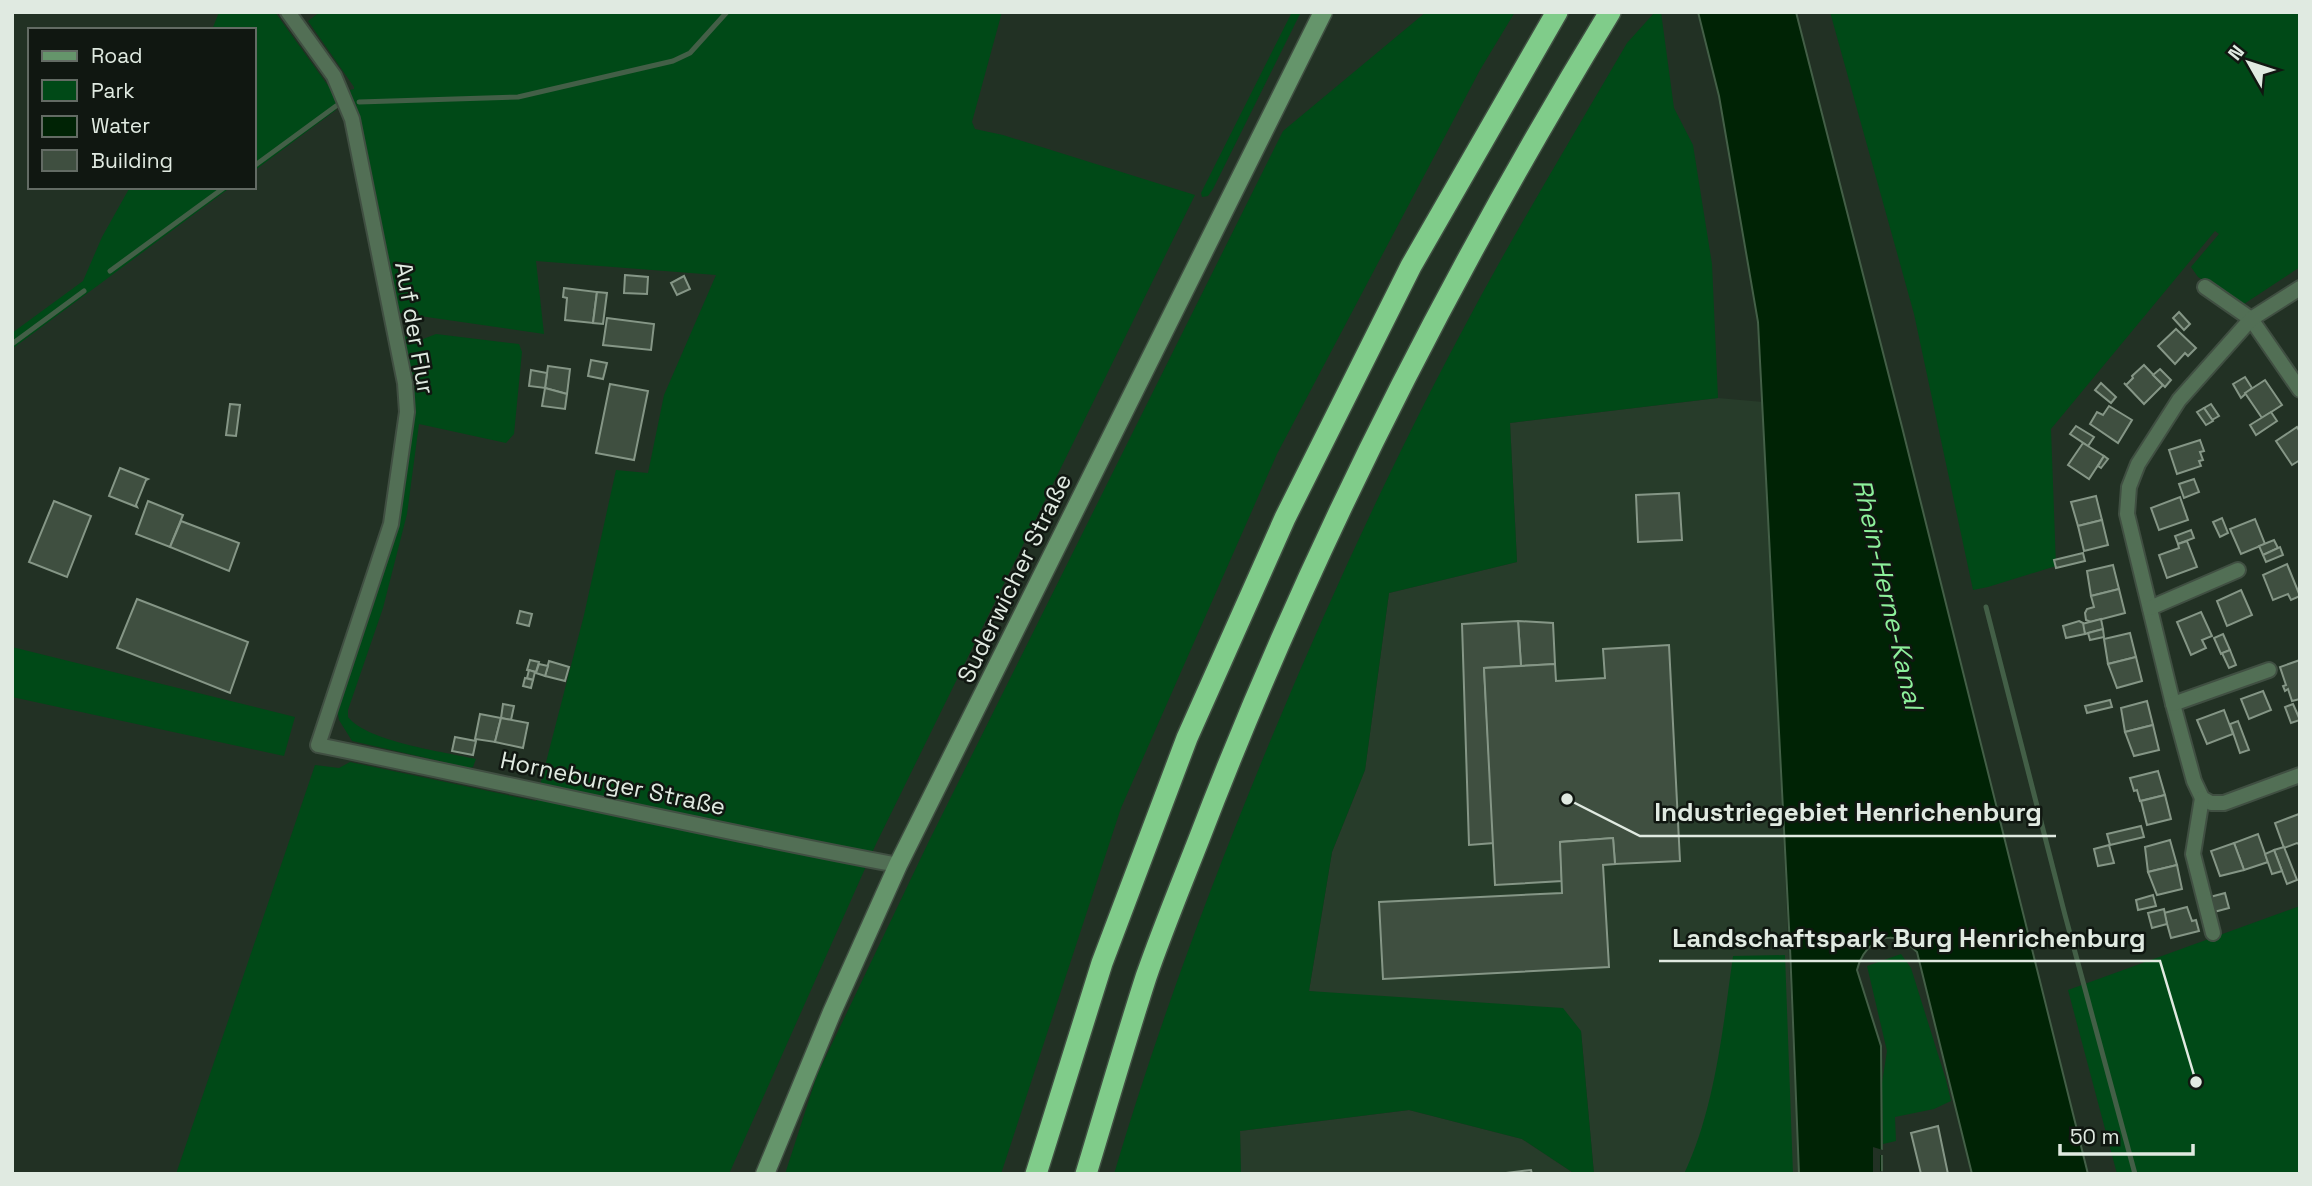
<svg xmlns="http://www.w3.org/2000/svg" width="2312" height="1186" viewBox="0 0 2312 1186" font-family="'Space Grotesk',sans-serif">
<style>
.built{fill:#273c2a}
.green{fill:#004917}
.water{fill:#002305;stroke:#435f47;stroke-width:2}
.pier{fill:#223124}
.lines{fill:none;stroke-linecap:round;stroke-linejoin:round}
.stream{stroke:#435f47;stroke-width:5}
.building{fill:#3f4f40;stroke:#859686;stroke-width:2}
.street-casing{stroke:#404f42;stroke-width:18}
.secondary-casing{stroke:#404f42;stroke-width:21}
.highway-casing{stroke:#404f42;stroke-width:24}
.street{stroke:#526f55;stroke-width:14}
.secondary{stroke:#65956b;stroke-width:18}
.highway{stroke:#80cc8a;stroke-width:21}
.labels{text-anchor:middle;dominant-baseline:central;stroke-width:5;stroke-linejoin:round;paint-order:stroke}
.street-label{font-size:24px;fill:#e0eae1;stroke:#101711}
.water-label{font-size:26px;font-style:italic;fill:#8df09b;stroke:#101711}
.leader{fill:none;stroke:#e0eae1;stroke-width:2.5}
.callout-dot{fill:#e0eae1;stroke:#101711;stroke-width:2.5}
.callout-label{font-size:26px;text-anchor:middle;font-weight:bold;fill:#e0eae1;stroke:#101711;stroke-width:5;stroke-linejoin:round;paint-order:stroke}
</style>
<rect width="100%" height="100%" fill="#223124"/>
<g class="built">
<polygon points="1718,398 1763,402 1799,1174 1594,1174 1581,1031 1309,991 1332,852 1365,770 1389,593 1517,562 1510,423"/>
<polygon points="1409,1110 1522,1139 1575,1174 1241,1174 1240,1131"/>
</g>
<g class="green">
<polygon points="219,12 275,12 337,98 336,110 254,171 254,30 212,30"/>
<polygon points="320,12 1002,12 972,122 975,129 1003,135 1195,195 876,844 729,1174 176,1174 315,765 339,768 350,762 536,801 584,615 616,470 648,473 664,395 716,275 536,261 544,334 399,313 350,90 354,89 354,87 308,21"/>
<polygon points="1292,12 1301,12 1213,189 1208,196 1202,197 1201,193"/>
<polygon points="1426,12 1515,12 1480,70 1277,454 1121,808 1001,1174 785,1174 817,1075 928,843 1283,131"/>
<path d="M1655,12H1661L1674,108L1693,145L1712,264L1718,398L1510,423L1517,562L1389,593L1365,770L1332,852L1309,991L1563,1008L1581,1031L1594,1174H1575L1522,1139L1409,1110L1240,1131L1241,1174H1114C1159,1022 1215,873 1276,727C1342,569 1415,414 1498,265C1540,190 1584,117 1627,43Z"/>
<polygon points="1830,12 2300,12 2300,267 2244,304 2198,277 2191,267 2219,234 2215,231 2051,429 2056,566 1988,587 1973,590 1914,314"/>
<polygon points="130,187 231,187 12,349 12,333 83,281 102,237"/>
<path d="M416,329L418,341L436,334L519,344L522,352L514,434L506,443L419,424L407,514L383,608L348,710V717C368,742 445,752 476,759L473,767L470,768L352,741L339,720L337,708L405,468L401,341L409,332Z"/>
<polygon points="12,647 295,717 284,756 12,697"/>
<polygon points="2300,906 2300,1174 2117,1174 2068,990"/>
<polygon points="1901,954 1911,968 1946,1080 1951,1101 1934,1109 1895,1117 1896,1141 1883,1144 1882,1083 1887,1051 1867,966"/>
<path d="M1785,955L1793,1174H1684C1715,1109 1723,1027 1733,956Z"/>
</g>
<path class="water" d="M1698,12H1796L1902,427L2088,1174H1972L1917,952C1913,949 1908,943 1904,941C1881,930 1862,949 1857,970L1881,1046L1882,1174H1799L1790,947L1758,322L1719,96Z"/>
<polygon class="pier" points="1873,1147 1886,1151 1886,1155 1880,1155 1880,1171 1886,1172 1886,1174 1873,1174"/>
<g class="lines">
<g class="stream">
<polyline points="359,102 518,97 673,61 690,53 727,12"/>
<polyline points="254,166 336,106"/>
<polyline points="110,271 225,187"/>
<polyline points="12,344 84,291"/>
<polyline points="1986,607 2065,915 2135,1174"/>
</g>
</g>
<g class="building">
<polygon points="625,275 648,277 647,294 624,293"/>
<polygon points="684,276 690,289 677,295 671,283"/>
<polygon points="564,288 597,292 593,323 565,320 567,298 563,297"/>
<polygon points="597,292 607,293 603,324 593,323"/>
<polygon points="2179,312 2190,324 2184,330 2173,318"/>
<polygon points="607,318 654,324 651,350 603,345"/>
<polygon points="2176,329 2196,348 2188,356 2185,353 2175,364 2158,346"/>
<polygon points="591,360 607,363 603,379 588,376"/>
<polygon points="2144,365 2163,385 2144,404 2124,383 2126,385 2133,378 2132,376"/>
<polygon points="548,366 570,369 567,394 545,388"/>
<polygon points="2160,369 2171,380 2165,387 2153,375"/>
<polygon points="531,370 547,373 545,388 529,386"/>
<polygon points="2245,377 2252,388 2241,398 2233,384"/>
<polygon points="2265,380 2282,405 2262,418 2245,393"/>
<polygon points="2101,383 2116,397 2111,403 2095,390"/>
<polygon points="610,384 648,391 634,460 596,453"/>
<polygon points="545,388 567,394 565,409 542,406"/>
<polygon points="230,404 240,405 236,436 226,435"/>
<polygon points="2211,404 2219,416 2212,420 2204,408"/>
<polygon points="2109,406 2132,420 2118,443 2090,424 2097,412 2103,415"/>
<polygon points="2204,408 2213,421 2206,425 2197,412"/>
<polygon points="2271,412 2277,421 2256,435 2250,425"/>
<polygon points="2076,426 2094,437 2088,446 2070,434"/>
<polygon points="2297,427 2300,432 2300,460 2292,465 2276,441"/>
<polygon points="2200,440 2204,451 2200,452 2203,460 2199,461 2201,466 2177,474 2169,450"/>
<polygon points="2083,443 2104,456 2089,479 2068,465"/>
<polygon points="2104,456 2108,459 2101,468 2098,466"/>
<polygon points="120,468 148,479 146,480 136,505 137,507 109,496"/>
<polygon points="2194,479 2199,492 2184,498 2179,484"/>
<polygon points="1679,493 1682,540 1638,542 1636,495"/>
<polygon points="2096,496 2102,520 2078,526 2071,502"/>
<polygon points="2180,497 2188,520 2159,530 2151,508"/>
<polygon points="54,501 91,516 67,577 29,562"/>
<polygon points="148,501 183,515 170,547 136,534"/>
<polygon points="2222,518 2228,533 2220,537 2213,522"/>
<polygon points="2255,519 2265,544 2241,554 2230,529"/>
<polygon points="2102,520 2108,545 2084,551 2078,526"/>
<polygon points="181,521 239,543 229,571 170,547"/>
<polygon points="2191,530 2194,538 2178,544 2175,536"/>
<polygon points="2274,540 2278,548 2263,555 2259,546"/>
<polygon points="2187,541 2197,567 2167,578 2159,555 2179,548 2178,544"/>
<polygon points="2280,547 2283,555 2266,562 2263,555"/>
<polygon points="2083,553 2085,561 2056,568 2054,560"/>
<polygon points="2287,564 2300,596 2291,600 2288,594 2273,600 2263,575"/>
<polygon points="2113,565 2119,589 2091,596 2087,571"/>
<polygon points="2119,589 2125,613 2091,622 2086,620 2085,613 2087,609 2094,607 2091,596"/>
<polygon points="2241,590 2252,615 2227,626 2217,601"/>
<polygon points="137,599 248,642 230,693 117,648"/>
<polygon points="520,611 532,614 529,626 517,623"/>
<polygon points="2201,612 2212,636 2202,640 2206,648 2191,655 2177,622"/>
<polygon points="2101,619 2103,629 2085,634 2082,624"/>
<polygon points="1518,621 1553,623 1555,664 1521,666"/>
<polygon points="1518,621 1521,666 1484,668 1494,843 1469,845 1462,624"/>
<polygon points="2079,621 2083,623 2085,634 2066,638 2063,626"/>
<polygon points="2103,629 2104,637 2090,640 2088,633"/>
<polygon points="2130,633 2136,657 2108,664 2104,639"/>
<polygon points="2223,634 2230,650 2221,654 2214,638"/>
<polygon points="1669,645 1680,861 1615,864 1613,838 1560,842 1562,881 1495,885 1484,668 1555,664 1556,681 1605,678 1603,649"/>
<polygon points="2230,650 2236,665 2229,668 2222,653"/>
<polygon points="2136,657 2142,681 2117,688 2108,664"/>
<polygon points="530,660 539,662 536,672 527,670"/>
<polygon points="2300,660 2300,699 2292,701 2288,689 2285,691 2283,686 2286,685 2280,667"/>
<polygon points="549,661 569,667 565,681 545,676"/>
<polygon points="539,664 548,666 545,676 536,673"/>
<polygon points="529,670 535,672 533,680 527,678"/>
<polygon points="525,678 533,680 531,688 523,686"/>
<polygon points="2263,691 2271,710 2249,719 2241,699"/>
<polygon points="2110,700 2112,707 2087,713 2085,706"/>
<polygon points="2147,701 2153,725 2125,732 2121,708"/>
<polygon points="503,704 514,706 511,720 501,718"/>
<polygon points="2293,704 2300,720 2291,723 2285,707"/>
<polygon points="2224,710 2233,734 2207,744 2197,720"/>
<polygon points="480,714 501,718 495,742 475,739"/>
<polygon points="501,718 528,723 523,748 495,742"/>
<polygon points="2238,721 2249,750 2240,753 2230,724"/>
<polygon points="2153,725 2159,750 2134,756 2125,732"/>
<polygon points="455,737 476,741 473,755 452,751"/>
<polygon points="2158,771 2165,795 2140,801 2137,790 2134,791 2130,778"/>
<polygon points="2165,795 2171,819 2147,825 2141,801"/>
<polygon points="2299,814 2300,845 2297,843 2284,848 2275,823"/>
<polygon points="2141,826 2144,837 2110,845 2107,834"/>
<polygon points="2258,834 2268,862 2244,870 2234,843"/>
<polygon points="1613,838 1615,864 1603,865 1609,967 1383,979 1379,902 1562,893 1560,842"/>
<polygon points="2170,840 2177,865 2148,872 2145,847"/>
<polygon points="2234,843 2244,870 2220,876 2211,851"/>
<polygon points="2109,845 2114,863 2098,866 2094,849"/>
<polygon points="2284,847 2297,880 2287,884 2274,850"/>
<polygon points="2274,850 2282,871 2272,874 2265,854"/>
<polygon points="2177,865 2182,889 2157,895 2148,872"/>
<polygon points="2225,893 2229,908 2214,912 2210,897"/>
<polygon points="2153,895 2156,906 2138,910 2136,900"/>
<polygon points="2187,907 2192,921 2196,920 2199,931 2171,938 2164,913"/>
<polygon points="2164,909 2167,924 2152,928 2148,913"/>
<polygon points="1938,1126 1948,1174 1921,1174 1911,1133"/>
<polygon points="1531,1170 1532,1174 1498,1174"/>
</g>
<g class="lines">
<defs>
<g id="street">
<path d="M288,12L334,76L352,119L405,383L407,412L391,524L318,745C512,784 704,829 898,865"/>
<polyline points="2205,287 2251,319 2300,390"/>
<polyline points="2300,288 2251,319 2179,400 2138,464 2129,487 2127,514 2173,704 2194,781 2202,798 2211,803 2224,803 2300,775"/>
<polyline points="2150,608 2238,570"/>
<polyline points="2173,704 2269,670"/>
<polyline points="2202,798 2193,854 2213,933"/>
</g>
<polyline id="secondary" points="765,1174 832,1012 898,865 1323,12"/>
<g id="highway">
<polyline points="1036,1174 1102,963 1187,738 1285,518 1411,266 1557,12"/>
<path d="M1086,1174C1106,1108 1125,1042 1146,977C1162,931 1181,885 1199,839C1309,552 1450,275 1610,12"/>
</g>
</defs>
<use href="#street" class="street-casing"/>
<use href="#secondary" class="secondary-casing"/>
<use href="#highway" class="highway-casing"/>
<use href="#street" class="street"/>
<use href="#secondary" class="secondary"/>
<use href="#highway" class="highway"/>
</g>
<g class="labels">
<g class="street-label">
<text transform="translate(415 328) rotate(80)">Auf der Flur</text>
<text transform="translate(1014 578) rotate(-64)">Suderwicher Straße</text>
<text transform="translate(613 783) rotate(12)">Horneburger Straße</text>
</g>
<g class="water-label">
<text transform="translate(1888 594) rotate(77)">Rhein-Herne-Kanal</text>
</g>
</g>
<path class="leader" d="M1567 799L1640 836H2056M2196 1082L2160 961H1659"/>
<g class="callout-dot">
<circle cx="1567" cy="799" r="7"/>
<circle cx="2196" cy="1082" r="7"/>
</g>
<g class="callout-label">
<text x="1848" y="821">Industriegebiet Henrichenburg</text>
<text x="1909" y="947">Landschaftspark Burg Henrichenburg</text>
</g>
<rect width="2312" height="1186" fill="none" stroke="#e0eae1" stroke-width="28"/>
<rect x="28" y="28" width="228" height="161" fill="#101711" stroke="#636b64" stroke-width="2"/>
<rect x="42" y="51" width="35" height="10" fill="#65956b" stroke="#636b64" stroke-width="2"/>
<text x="91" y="63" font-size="21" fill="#e0eae1">Road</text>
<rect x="42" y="80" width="35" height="21" fill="#004917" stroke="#636b64" stroke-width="2"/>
<text x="91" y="98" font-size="21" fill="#e0eae1">Park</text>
<rect x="42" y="116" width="35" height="21" fill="#002305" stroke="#636b64" stroke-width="2"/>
<text x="91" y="133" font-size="21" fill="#e0eae1">Water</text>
<rect x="42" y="150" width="35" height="21" fill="#3f4f40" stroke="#636b64" stroke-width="2"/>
<text x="91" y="168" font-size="21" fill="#e0eae1">Building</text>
<g transform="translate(2249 63) rotate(309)" stroke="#101711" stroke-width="5" paint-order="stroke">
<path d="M0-5L12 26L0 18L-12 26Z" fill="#e0eae1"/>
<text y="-10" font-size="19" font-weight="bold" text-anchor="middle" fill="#e0eae1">N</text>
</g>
<path d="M2060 1144v10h133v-10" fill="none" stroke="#e0eae1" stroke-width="3.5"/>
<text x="2070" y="1144" font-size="21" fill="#e0eae1" stroke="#101711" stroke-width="5" paint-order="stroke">50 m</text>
</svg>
